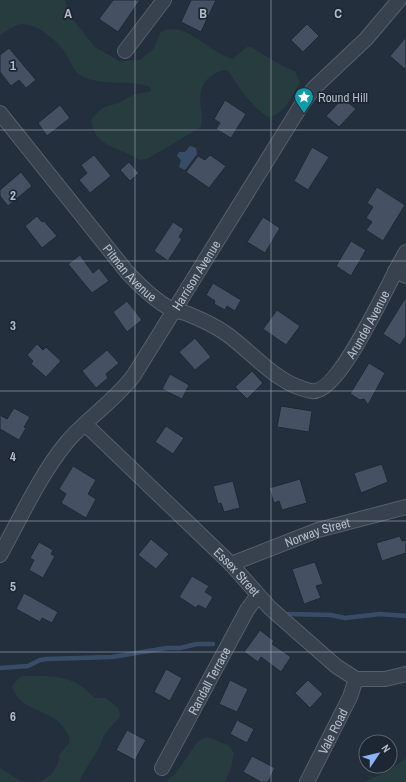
<svg xmlns="http://www.w3.org/2000/svg" width="406" height="782" viewBox="0 0 406 782" font-family="'Archivo Narrow',sans-serif">
<style>
.green{fill:#263c3f}
.water{fill:#394c67}
.lines{fill:none;stroke-linecap:round;stroke-linejoin:round}
.stream{stroke:#394c67;stroke-width:4.5}
.building{fill:#455162;stroke:#1f2835}
.street-casing{stroke:#565f6c;stroke-width:16}
.street{stroke:#38414e;stroke-width:14}
.grid{fill:none;stroke:#b4bcc9;stroke-width:1;stroke-opacity:0.55}
.labels{text-anchor:middle;dominant-baseline:central;stroke-width:3.5;stroke-linejoin:round;paint-order:stroke}
.poi-label{font-size:13px;fill:#b4bcc9;stroke:#1d2633;text-anchor:start}
.street-label{font-size:13px;fill:#b4bcc9;stroke:#1d2633}
.grid-label{font-size:13px;text-anchor:middle;font-weight:bold;fill:#b4bcc9;stroke:#1d2633;stroke-width:3.5;stroke-linejoin:round;paint-order:stroke}
</style>
<rect width="100%" height="100%" fill="#242f3e"/>
<g class="green">
<path d="M0,0H65L70,16L95,47L119,61L140,60L154,48L160,33C182,17 210,54 233,59L247,47H251L284,67L295,71L300,82C292,95 285,115 268,117C251,106 240,89 229,72L226,70C219,70 216,73 210,77C192,90 205,111 201,127L147,159L139,160C120,146 93,148 91,119L102,108L118,103L133,95L151,91L150,87C130,79 107,87 84,77C73,72 72,64 66,54C58,41 38,24 22,24C15,24 6,32 0,35Z"/>
<path d="M23,676C55,676 72,674 95,698H106L118,708L120,713L119,718L105,733L99,748L81,777L80,782H38C48,781 61,765 59,755L69,743L70,738C67,733 63,726 59,722C44,709 17,708 12,686L19,678Z"/>
<polygon points="207,737 228,745 234,753 231,768 225,782 166,782 176,773 198,741"/>
<polygon points="406,758 406,782 363,782 387,772"/>
<polygon points="0,768 22,782 0,782"/>
</g>
<polygon class="water" points="190,146 196,148 197,154 185,170 179,167 181,160 177,156 179,152 185,152"/>
<g class="lines">
<g class="stream">
<polyline points="288,614 331,615 345,618 380,614 406,616"/>
<polyline points="0,668 28,666 40,660 47,659 112,657 167,648 180,648 197,644 213,644"/>
</g>
</g>
<g class="building">
<polygon points="113,0 140,0 118,32 99,19"/>
<polygon points="191,0 216,0 201,32 181,22"/>
<polygon points="307,24 319,36 303,52 291,40"/>
<polygon points="406,37 406,70 390,56"/>
<polygon points="9,48 36,80 26,88 19,80 11,86 0,72 0,55"/>
<polygon points="343,98 356,109 339,127 326,116"/>
<polygon points="225,100 246,114 231,138 216,129 220,123 214,119"/>
<polygon points="60,105 70,118 47,136 38,123"/>
<polygon points="312,147 329,157 308,190 294,181"/>
<polygon points="94,155 111,176 90,193 79,180 87,173 81,165"/>
<polygon points="210,155 226,166 209,188 186,172 198,156 205,160"/>
<polygon points="129,162 139,173 130,181 120,170"/>
<polygon points="21,172 32,186 8,206 0,196 0,190"/>
<polygon points="377,187 405,205 383,241 366,230 372,222 366,218 373,207 367,203"/>
<polygon points="37,216 42,222 44,221 57,236 42,248 25,226"/>
<polygon points="263,217 280,228 265,253 247,242"/>
<polygon points="173,222 184,229 179,237 182,239 168,261 154,251"/>
<polygon points="351,241 366,250 351,276 336,266"/>
<polygon points="80,255 93,273 99,268 109,281 92,293 68,264"/>
<polygon points="213,283 241,300 235,311 227,306 225,310 214,304 215,301 206,295"/>
<polygon points="406,297 406,336 400,345 383,334"/>
<polygon points="127,301 142,320 127,332 113,312"/>
<polygon points="277,310 300,326 286,345 263,329"/>
<polygon points="195,338 211,357 195,370 179,352"/>
<polygon points="37,344 43,350 46,347 61,361 46,377 31,364 33,361 27,355"/>
<polygon points="107,350 119,363 106,374 108,378 96,388 82,371"/>
<polygon points="369,363 385,373 368,405 364,399 360,400 350,394"/>
<polygon points="252,371 263,383 247,399 235,387"/>
<polygon points="170,374 189,385 182,399 162,389"/>
<polygon points="281,406 312,411 309,432 277,427"/>
<polygon points="14,408 30,417 24,427 26,428 19,440 0,429 0,415 7,419"/>
<polygon points="166,426 184,438 173,454 155,442"/>
<polygon points="382,464 388,482 361,493 354,473"/>
<polygon points="73,466 96,480 88,494 96,499 86,518 61,503 66,494 59,489"/>
<polygon points="300,479 307,503 282,510 279,501 274,503 269,488"/>
<polygon points="233,481 240,508 224,512 221,503 218,504 213,486"/>
<polygon points="400,536 402,541 406,540 406,553 382,561 376,543"/>
<polygon points="151,539 169,554 156,569 138,555"/>
<polygon points="39,542 53,550 51,554 55,556 43,578 29,570 34,560 30,558"/>
<polygon points="315,562 323,584 316,586 321,598 304,604 292,569"/>
<polygon points="192,576 209,586 205,592 213,597 206,609 198,605 196,608 179,597"/>
<polygon points="24,593 58,612 52,623 42,618 40,622 16,609"/>
<polygon points="260,630 274,641 272,644 291,657 281,672 261,657 258,662 244,652"/>
<polygon points="166,669 182,678 170,701 154,692"/>
<polygon points="230,680 248,689 237,712 219,704"/>
<polygon points="308,680 323,694 310,708 295,693"/>
<polygon points="237,720 254,729 247,743 230,734"/>
<polygon points="127,730 146,740 135,760 116,750"/>
<polygon points="252,756 275,768 268,782 261,782 243,772"/>
</g>
<g class="lines">
<defs>
<g id="street">
<polyline points="125,51 164,0"/>
<path id="s1" d="M0,113L127,272C140,286 154,300 171,309C176,311 183,312 188,314C203,320 216,326 228,335C255,355 277,384 311,391C340,397 391,275 406,252"/>
<polyline points="395,271 406,276"/>
<path id="s2" d="M85,424L231,564L270,608L336,666L356,679H385L406,674"/>
<path id="s3" d="M0,555C20,519 41,473 67,442C87,418 115,401 134,375L302,104L314,88L366,39L399,0"/>
<path id="s4" d="M231,564L318,530L406,507"/>
<path id="s5" d="M162,768L247,610L258,595"/>
<path id="s6" d="M307,782L350,697L356,679"/>
</g>
</defs>
<use href="#street" class="street-casing"/>
<use href="#street" class="street"/>
</g>
<path class="grid" d="M135,0V782M271,0V782M0,130H406M0,261H406M0,391H406M0,521H406M0,652H406"/>
<defs>
<symbol id="sight-pin" viewBox="-11 -11 22 30"><path d="M0 17L-7.5 6A9.5 9.5 0 1 1 7.5 6Z" fill="#0f9aa8" stroke="#1d2633"/><path d="M0-6L1.8-2.2L6-1.7L2.9 1.2L3.7 5.4L0 3.3L-3.7 5.4L-2.9 1.2L-6-1.7L-1.8-2.2Z" fill="#fff"/></symbol>
</defs>
<g fill-rule="evenodd">
<use href="#sight-pin" x="293" y="86" width="22" height="30"/>
</g>
<g class="labels">
<g class="poi-label">
<text x="318" y="97">Round Hill</text>
</g>
<g class="street-label">
<text stroke="none"><textPath href="#s1" startOffset="206">Pitman Avenue</textPath></text>
<text stroke="none"><textPath href="#s3" startOffset="344">Harrison Avenue</textPath></text>
<text stroke="none"><textPath href="#s1" startOffset="516">Arundel Avenue</textPath></text>
<text stroke="none"><textPath href="#s4" startOffset="92">Norway Street</textPath></text>
<text stroke="none"><textPath href="#s2" startOffset="212">Essex Street</textPath></text>
<text stroke="none"><textPath href="#s5" startOffset="99">Randall Terrace</textPath></text>
<text stroke="none"><textPath href="#s6" startOffset="57">Vale Road</textPath></text>
</g>
</g>
<g class="grid-label">
<text x="68" y="18">A</text>
<text x="203" y="18">B</text>
<text x="338" y="18">C</text>
<text x="13" y="70">1</text>
<text x="13" y="200">2</text>
<text x="13" y="330">3</text>
<text x="13" y="461">4</text>
<text x="13" y="591">5</text>
<text x="13" y="721">6</text>
</g>
<g transform="translate(378 754) rotate(55)"><circle r="19" fill="#1d2633" stroke="#59626f"/>
<path d="M0-3L7 15L0 10L-7 15Z" fill="#8ab4f8"/>
<text y="-6" font-size="11" font-weight="bold" text-anchor="middle" fill="#b4bcc9">N</text>
</g>
</svg>
